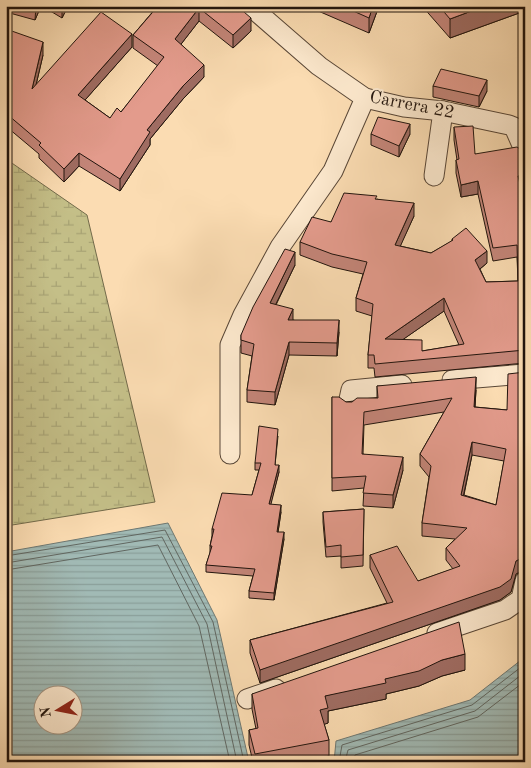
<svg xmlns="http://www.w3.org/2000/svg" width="531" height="768" viewBox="0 0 531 768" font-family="'Old Standard TT',serif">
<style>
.wetland{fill:url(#wetland-marsh);stroke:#726a4a}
.water{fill:url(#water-rules);stroke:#6e7872;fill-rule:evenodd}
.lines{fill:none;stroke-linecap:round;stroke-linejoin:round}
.shore{stroke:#616761;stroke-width:1}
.minor-casing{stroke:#584636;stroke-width:21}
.minor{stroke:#fce8cd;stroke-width:19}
.wall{fill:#c38578;stroke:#21140d;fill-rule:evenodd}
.shaded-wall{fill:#9f6c62;stroke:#21140d}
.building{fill:#e39b8c;stroke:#21140d;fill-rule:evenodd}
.labels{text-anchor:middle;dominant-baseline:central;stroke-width:4;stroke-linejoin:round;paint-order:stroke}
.street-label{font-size:18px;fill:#21140d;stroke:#fce8cd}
</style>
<defs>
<pattern id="wetland-marsh" width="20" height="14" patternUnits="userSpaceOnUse" patternTransform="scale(1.25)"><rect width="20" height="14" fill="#c4bf88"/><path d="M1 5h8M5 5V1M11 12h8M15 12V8" fill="none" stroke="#a8a374"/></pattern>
<pattern id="water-rules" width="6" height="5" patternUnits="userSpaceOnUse" patternTransform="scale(1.25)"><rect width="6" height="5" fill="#a1bab5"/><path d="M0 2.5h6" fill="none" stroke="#8a9f9a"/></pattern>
</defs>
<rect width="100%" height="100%" fill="#fbdcb2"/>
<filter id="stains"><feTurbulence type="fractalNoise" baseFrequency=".004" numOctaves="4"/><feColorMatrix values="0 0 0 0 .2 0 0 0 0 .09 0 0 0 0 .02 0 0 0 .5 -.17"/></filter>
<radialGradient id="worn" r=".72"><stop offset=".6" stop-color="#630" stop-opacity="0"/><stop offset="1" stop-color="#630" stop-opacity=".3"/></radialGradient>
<polygon class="wetland" points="6,159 87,215 155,502 6,526"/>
<g class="water">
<path d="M168,523L217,620L249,762H6V552ZM42,696H72V726H42Z"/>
<polygon points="525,657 525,762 334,762 336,741 470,700"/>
</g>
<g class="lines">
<g class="shore">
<polyline points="6,556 165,530 213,622 244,762"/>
<polyline points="6,563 162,537 207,624 237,762"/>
<polyline points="6,570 158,545 199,626 230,762"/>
<polyline points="339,762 342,745 472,705 525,664"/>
<polyline points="345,762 348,750 475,711 525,672"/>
<polyline points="353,762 355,755 478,717 525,681"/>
</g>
<defs>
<g id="minor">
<polyline points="250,6 319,66 365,98 404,107 443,111 509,125 514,127 525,152"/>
<polyline points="434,176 443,111"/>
<polyline points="452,380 525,374"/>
<polyline points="348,404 351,390 402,385"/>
<polyline points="230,454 230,345 243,315 280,247 333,171 365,98"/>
<polyline points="437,633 505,610 521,599 525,581"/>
<polyline points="247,699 276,689"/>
</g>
</defs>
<use href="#minor" class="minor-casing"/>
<use href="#minor" class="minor"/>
</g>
<g class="wall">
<polygon points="6,6 41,6 35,20 6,12"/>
<polygon points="42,6 68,6 62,18"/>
<polygon points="151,6 237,6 251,31 233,48 199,21 181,44 204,77 183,99 150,139 150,145 120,191 79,166 64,182 39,158 39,154 8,128 6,29 43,55 36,85 132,47 85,100 110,118 121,112 158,66 133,48 133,35 155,9"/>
<polygon points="309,6 379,6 369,33 309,7"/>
<polygon points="422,6 525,6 525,19 522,12 450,38"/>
<polygon points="433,86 487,91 479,107 433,97"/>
<path d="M454,127L475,154L523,176V188L521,189L525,204V363L375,377L374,368H368V355L372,316L356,311V298L363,274L332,267L300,255V242L331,222L377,199L414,216L400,246L431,253L452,241V239L487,263L480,269L486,282L518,281L517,257L493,261L478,194L461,197L456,173V160H457L454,140ZM444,311L459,345L422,351L402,340Z"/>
<polygon points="371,134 410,134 399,157 371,145"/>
<polygon points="295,265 276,305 293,320 339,332 337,356 289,355 275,405 247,402 247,390 252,356 241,353 241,335"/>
<path d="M377,386L476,390L475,407L507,410L524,570L516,574L511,592L500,600L260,683L250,653V640L387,603L370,568V555L418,581L453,569L446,560V548L455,539L422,536V523L429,477L420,466V454L444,412L364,425L363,454L403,470L393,508L363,506L364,488L332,491V397L346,402L377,398ZM472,455L504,461L496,505L464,495Z"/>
<polygon points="278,436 275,465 279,472 270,505 281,512 278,532 284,539 274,600 249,598 249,591 253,576 206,572 206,565 210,553 210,546 212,536 212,529 252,495 259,470 255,470 255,463"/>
<polygon points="364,509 363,566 341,568 341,556 326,557 323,522 323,512"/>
<polygon points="465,670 442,676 419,686 386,694 386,699 328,711 328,723 324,724 329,740 329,756 296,762 253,762 249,745 249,730 256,729 252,709 252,694"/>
</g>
<g class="shaded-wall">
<polygon points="36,6 41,6 35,20"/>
<polygon points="62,6 68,6 62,18"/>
<polygon points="373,6 379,6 369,33 369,18"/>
<polygon points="485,6 522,6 522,12 450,38 450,19"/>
<polygon points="199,8 199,21 175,52 175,39"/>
<polygon points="251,18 251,31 233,48 233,35"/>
<polygon points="132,34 132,47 78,108 78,95"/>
<polygon points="43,42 43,55 32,102 32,89"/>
<polygon points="204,65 204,77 183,99 150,139 150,145 120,191 120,179 147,130 183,86"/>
<polygon points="487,80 487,91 479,107 479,96"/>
<polygon points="8,115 8,128 6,132 6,119"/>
<polygon points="410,124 410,134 399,157 399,146"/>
<polygon points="79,153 79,166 64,182 64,169"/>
<polygon points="478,181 478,194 461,197 461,185"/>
<polygon points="414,203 414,216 395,258 395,245"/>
<polygon points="487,251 487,263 475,273 475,260"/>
<polygon points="295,252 295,265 270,316 270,303"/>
<polygon points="444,298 444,311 385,352 385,339"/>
<polygon points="293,309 293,321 288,320"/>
<polygon points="339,320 339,332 337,356 337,343"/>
<polygon points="289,342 289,355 275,405 275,392"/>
<polygon points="476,377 476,390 474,420 474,407"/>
<polygon points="472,442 472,455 461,507 461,495"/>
<polygon points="403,457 403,470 393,508 393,495"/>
<polygon points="279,465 279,472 269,512 269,504"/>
<polygon points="281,505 281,512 277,539 277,532"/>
<polygon points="284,532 284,539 274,600 274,593"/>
<polygon points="525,554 524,570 516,574 511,592 500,600 260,683 260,670 516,561"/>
<polygon points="465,654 465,670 442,676 419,686 386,694 386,699 328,711 328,723 320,726 320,710 325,696 385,679 442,660"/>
</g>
<g class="building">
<polygon points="158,6 237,6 251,18 233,35 199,8 175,39 204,65 183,86 147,130 150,132 120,179 79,153 64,169 39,145 41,143 8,115 6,119 6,29 43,42 32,89 101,12 132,34 78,95 110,118 117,108 121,112 164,57 133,35"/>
<polygon points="342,6 373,6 369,18"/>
<polygon points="439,6 485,6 450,19"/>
<polygon points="441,69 487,80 479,96 433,86"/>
<polygon points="378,117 410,124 399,146 371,134"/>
<path d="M473,126L475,154L517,147L520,149L523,176H518L525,204V350L375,364L374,355H368L373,304L356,298L367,262L332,254L300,242L312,217L331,222L344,193L377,196L375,199L414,203L395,245L431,253L453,240L452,239L466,228L487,251L475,260L486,282L518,281L517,245L493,248L478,181L461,185L456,160L459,159L454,127ZM444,298L464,344L422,351V340L385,339Z"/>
<polygon points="285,249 295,252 270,303 293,309 288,320 339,320 337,343 289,342 275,392 247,390 254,344 241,340 241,335 253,307"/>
<path d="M525,372V554L524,557L516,561L511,579L500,587L260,670L250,640L393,602L370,555L397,546L418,581L460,566L446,548L467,528L422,523L431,466L420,454L452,398L364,412L362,454L403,457L393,495L363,493L366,476L332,478V397H339L346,402H352L357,398H378L377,386L476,377L474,407L507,410L508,374ZM472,442L506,449L496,505L461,495Z"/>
<polygon points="259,426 278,429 275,465 279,465 269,504 281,505 277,532 284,532 274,593 249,591 255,569 206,565 212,546 210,546 214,529 212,529 222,493 252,495 261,463 255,463"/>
<polygon points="364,509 363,555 341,557 341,545 326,547 323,512"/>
<polygon points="459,622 465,654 442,660 419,671 385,679 386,683 325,696 328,708 320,710 329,740 255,754 249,730 258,728 252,694"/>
</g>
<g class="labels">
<g class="street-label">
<text transform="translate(412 105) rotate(11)">Carrera 22</text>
</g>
</g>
<rect width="531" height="768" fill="none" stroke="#fbdcb2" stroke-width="25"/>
<rect x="8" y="8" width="516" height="753" fill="none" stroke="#21140d" stroke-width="2.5"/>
<rect x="12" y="12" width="506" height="743" fill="none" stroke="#21140d"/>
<g transform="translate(58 710) rotate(260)"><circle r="24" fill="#fce8cd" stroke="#a49380"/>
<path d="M0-4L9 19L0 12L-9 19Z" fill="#8f2418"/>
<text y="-8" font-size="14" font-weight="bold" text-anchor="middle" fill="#21140d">N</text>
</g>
<rect width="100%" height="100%" filter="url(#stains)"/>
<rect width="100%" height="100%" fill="url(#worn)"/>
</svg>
